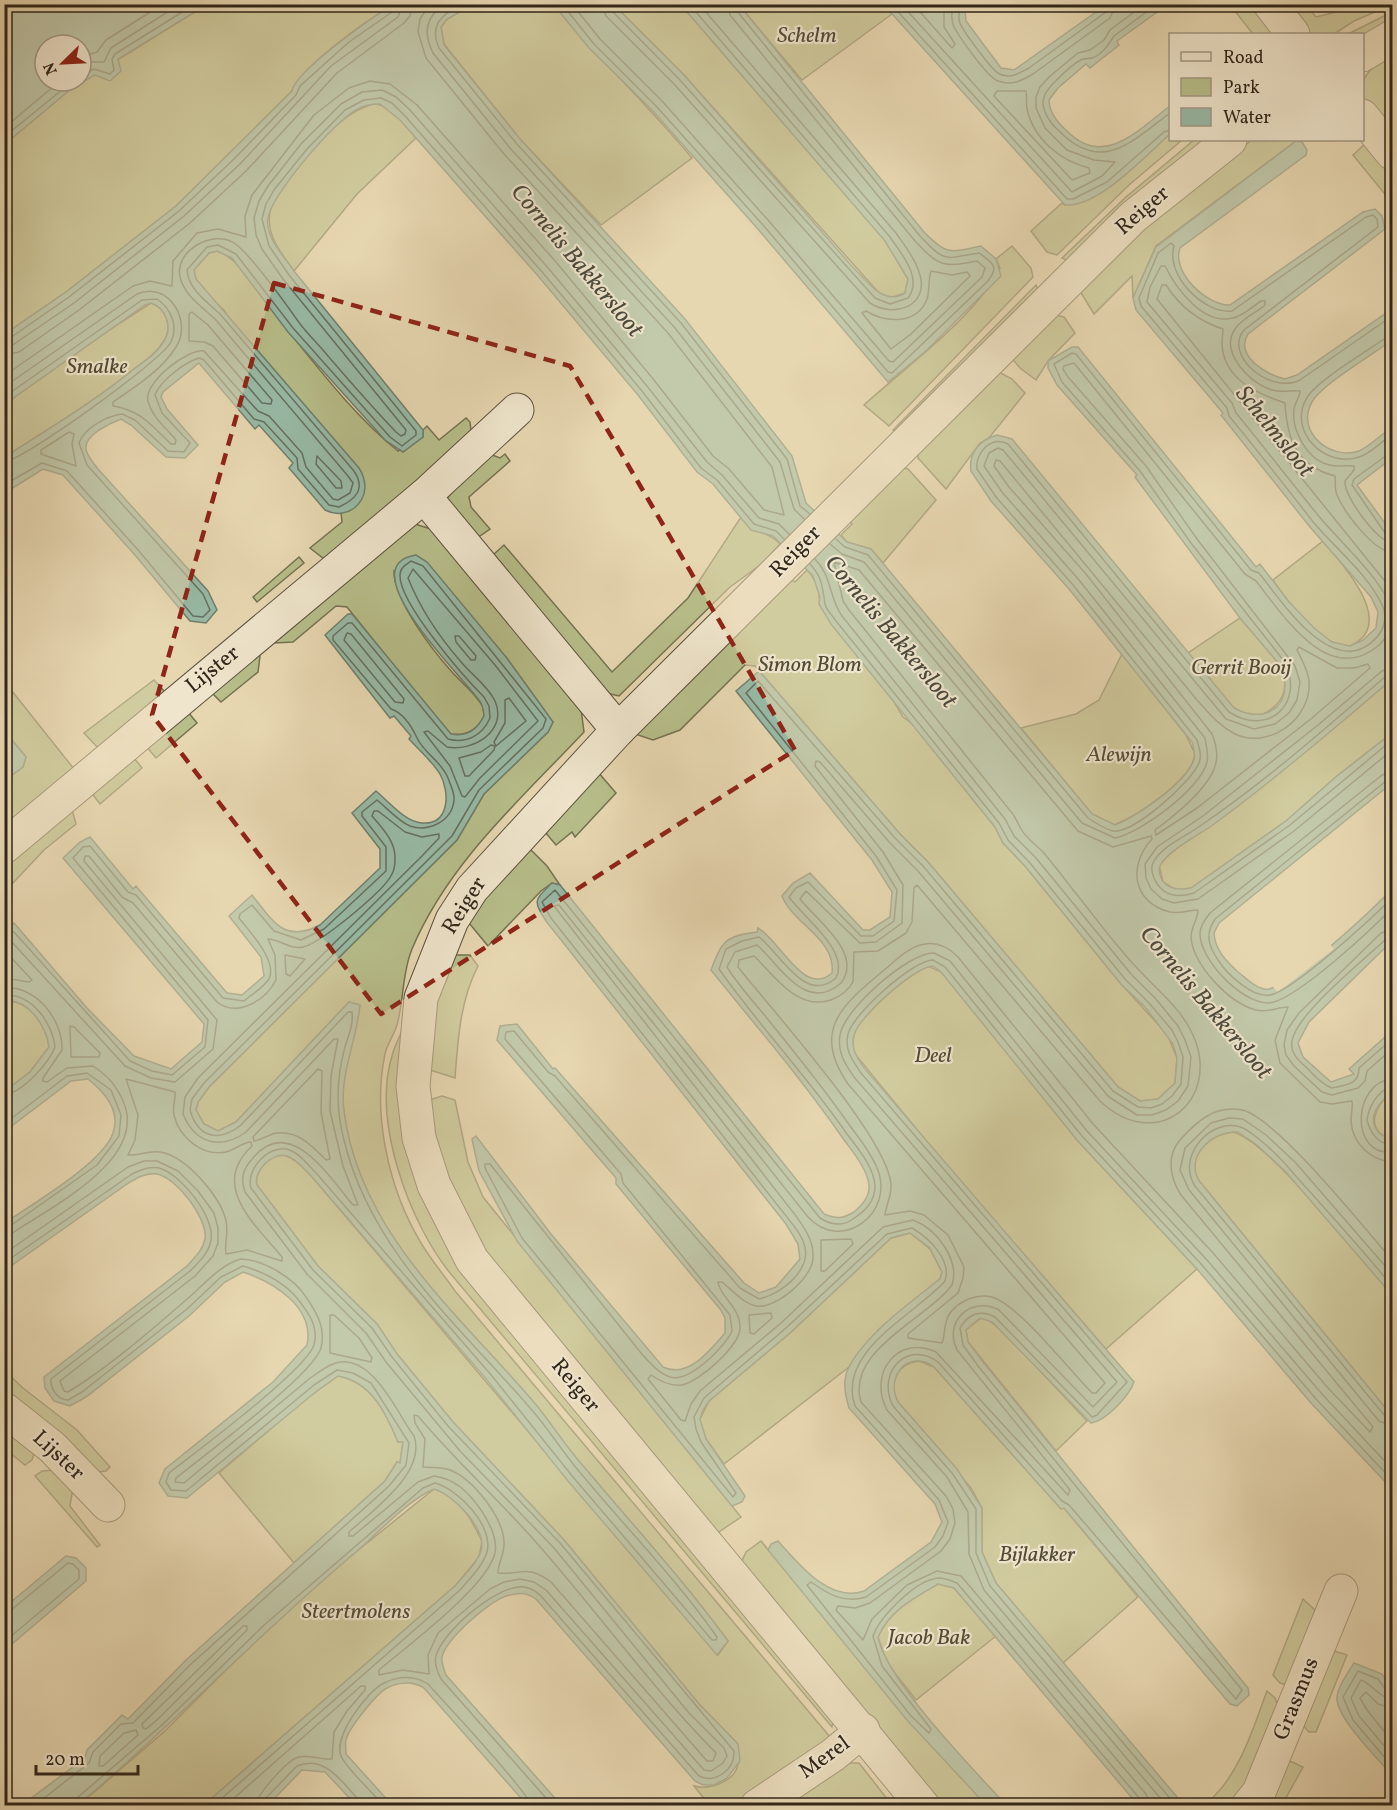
<svg xmlns="http://www.w3.org/2000/svg" width="1397" height="1810" viewBox="0 0 1397 1810" font-family="Vollkorn,serif">
<style>
.green{fill:#b7be8a;stroke:#747252;stroke-width:1.5}
.water{fill:#98baa6;stroke:#6f7f6e;stroke-width:1.5;fill-rule:evenodd}
.pier{fill:#e7d7b1}
.lines{fill:none;stroke-linecap:round;stroke-linejoin:round}
.shore{stroke:#647060;stroke-width:1.5}
.street-casing{stroke:#5e5240;stroke-width:35}
.street{stroke:#efe5cc;stroke-width:33}
.marked{fill:none;stroke:#8f2418;stroke-width:4.5;stroke-dasharray:12 8;stroke-linejoin:round}
.labels{text-anchor:middle;dominant-baseline:central;stroke-width:4.5;stroke-linejoin:round;paint-order:stroke}
.park-label{font-size:22px;font-style:italic;fill:#524c36;stroke:#efe5cc}
.street-label{font-size:22px;fill:#31261a;stroke:#efe5cc}
.water-label{font-size:24px;font-style:italic;fill:#4b4b3d;stroke:#efe5cc}
</style>
<rect width="100%" height="100%" fill="#e7d7b1"/>
<filter id="stains"><feTurbulence type="fractalNoise" baseFrequency=".00333" numOctaves="4"/><feColorMatrix values="0 0 0 0 .2 0 0 0 0 .09 0 0 0 0 .02 0 0 0 .5 -.17"/></filter>
<radialGradient id="worn" r=".72"><stop offset=".6" stop-color="#630" stop-opacity="0"/><stop offset="1" stop-color="#630" stop-opacity=".3"/></radialGradient>
<g class="green">
<path d="M206,5H393C369,19 301,66 292,91L176,206L66,292L5,334V144L72,88Z"/>
<path d="M472,5H554C598,58 648,105 692,158L601,225L520,139L444,44L441,27L447,19Z"/>
<polygon points="614,5 681,5 886,241 908,279 905,293 890,298 880,294 684,75"/>
<polygon points="739,5 884,5 892,14 802,80"/>
<polygon points="1241,5 1255,5 1280,34 1253,34 1234,10"/>
<polygon points="1282,5 1306,5 1316,17 1344,10 1353,5 1391,5 1354,21 1334,34 1307,34"/>
<polygon points="1392,12 1392,25 1363,41 1362,34 1348,34"/>
<path d="M1392,52V140C1363,102 1342,85 1392,52Z"/>
<path d="M372,104C391,103 404,124 416,138L357,194L294,271C279,250 264,233 271,206C296,169 328,119 372,104Z"/>
<polygon points="1170,134 1170,140 1182,140 1129,185 1057,255 1047,252 1031,231 1062,203 1065,205 1141,159"/>
<polygon points="1194,140 1211,140 1069,261 1062,258 1126,197"/>
<polygon points="1252,140 1305,140 1296,141 1156,246 1133,298 1132,276 1094,314 1078,288 1191,186"/>
<polygon points="1365,144 1372,144 1392,169 1392,203 1353,155"/>
<path d="M1012,246L1031,268L1033,277L889,426L864,405C903,369 978,315 1000,268L996,259Z"/>
<path d="M217,251C241,257 272,311 289,332C322,373 357,418 398,451L423,437V430L427,426L439,440L466,418L470,422L472,439L328,562L310,548L342,522L341,513L355,506L224,310C212,299 195,287 193,270L209,253Z"/>
<polygon points="1036,285 1039,293 900,433 893,430"/>
<path d="M151,303C166,308 173,327 164,341C157,353 145,361 134,369C94,402 48,429 5,457V404L81,348Z"/>
<polygon points="1052,314 1064,317 1075,333 1048,361 1036,380 1020,368 1010,356"/>
<polygon points="995,370 1012,379 1025,393 989,438 980,443 946,489 918,458 918,447"/>
<polygon points="487,453 500,458 505,454 510,461 469,497 471,507 490,529 477,538 448,502 448,497"/>
<polygon points="899,467 908,469 936,500 883,563 871,549 847,542 841,535 852,524 848,519"/>
<path d="M741,517C756,537 765,528 780,544L763,563L730,587L619,696L606,693L493,555L504,545L612,672L688,598Z"/>
<path d="M415,524L434,530L581,709L584,732C521,799 448,863 412,949C402,973 404,1000 397,1025C394,1035 387,1044 385,1054C372,1115 389,1190 421,1243C431,1260 444,1275 455,1291L830,1737L744,1805H693L707,1802L694,1786C709,1790 735,1782 738,1764C739,1758 738,1750 738,1744L699,1704L564,1540L453,1422L397,1354L377,1324L318,1266L257,1185C253,1171 272,1152 287,1156C297,1159 306,1171 313,1178L718,1655L728,1641C683,1580 633,1525 584,1467C567,1448 553,1426 537,1406C462,1317 360,1235 344,1112C339,1077 353,1038 360,1005L349,1002L236,1122L218,1131L204,1124L196,1110L198,1102L209,1087L457,840L484,794L548,732L553,722L506,657L394,571C393,599 433,651 452,672C462,683 476,694 483,707L484,716C477,730 466,736 451,734L440,723L347,607L336,606L293,642L274,643L271,639Z"/>
<path d="M1323,541C1346,568 1397,625 1350,646C1318,646 1290,604 1273,580Z"/>
<polygon points="299,557 304,563 257,602 253,597"/>
<path d="M807,570C815,578 821,592 819,604L888,692L903,717L914,725L995,827L1003,843L1025,866L1121,984L1167,1034L1177,1058L1175,1083L1158,1099L1140,1101L1118,1087L928,862L900,834L755,666L745,665L680,730L653,740L635,734L789,578L795,582Z"/>
<path d="M1240,618C1261,643 1309,682 1270,710C1259,718 1246,716 1236,709C1219,698 1201,669 1188,653Z"/>
<polygon points="255,653 260,656 258,672 221,702 212,693"/>
<path d="M1122,654L1186,735L1195,754C1192,780 1137,816 1114,825L1092,814L1021,728L1076,714L1099,700Z"/>
<path d="M1392,679V733L1337,776L1286,821L1191,888L1176,890L1163,882L1159,865C1177,844 1206,830 1228,813C1284,769 1339,725 1392,679Z"/>
<polygon points="154,680 165,692 100,750 84,733"/>
<polygon points="4,681 74,769 5,831 5,780 23,767 26,757 5,732"/>
<polygon points="183,706 197,723 156,758 146,746"/>
<polygon points="129,752 142,768 100,804 90,791"/>
<polygon points="598,772 616,793 575,837 572,832 556,845 545,832"/>
<polygon points="71,806 76,824 44,850 13,883 5,872 5,863"/>
<polygon points="529,848 547,866 560,885 552,883 541,891 488,946 469,923 493,887"/>
<path d="M451,955H470L478,966C460,1001 458,1039 455,1078L430,1070L435,1007Z"/>
<path d="M928,966L941,972L956,988L1077,1140L1197,1269L1106,1349L946,1165L855,1054C851,1045 853,1036 857,1027C865,1010 910,974 928,966Z"/>
<path d="M5,1001C29,999 47,1026 49,1047L30,1072L5,1091Z"/>
<path d="M402,1030L407,1144L833,1721L832,1727L450,1273C409,1222 372,1121 392,1056C394,1047 399,1039 402,1030Z"/>
<path d="M1392,1091V1137L1389,1139C1363,1127 1377,1105 1392,1091Z"/>
<polygon points="442,1096 455,1100 468,1162 483,1197 741,1517 716,1534 502,1274 472,1231 439,1156 429,1100"/>
<path d="M1231,1132C1263,1134 1368,1265 1392,1295V1416L1196,1177C1188,1155 1211,1134 1231,1132Z"/>
<polygon points="910,1233 930,1249 942,1272 940,1279 879,1329 849,1367 724,1464 706,1439 701,1427 700,1419 709,1401 790,1333 891,1238"/>
<polygon points="981,1318 985,1318 1001,1329 1087,1421 1056,1451 968,1342 966,1330"/>
<path d="M919,1361L934,1367L1061,1509L1063,1507L1138,1597L1063,1663L996,1583L982,1552V1508L971,1488L898,1402C888,1383 896,1364 919,1361Z"/>
<polygon points="4,1370 23,1388 77,1430 110,1467 106,1471 90,1473 5,1398"/>
<path d="M338,1376C371,1382 386,1413 398,1442H403L400,1463L397,1462L385,1481L294,1563L219,1473L302,1402Z"/>
<polygon points="4,1422 36,1447 32,1460 25,1465 5,1449"/>
<polygon points="57,1470 73,1487 70,1506 100,1545 97,1547 35,1476 42,1471"/>
<path d="M434,1489C459,1496 471,1519 482,1541L479,1557L456,1585L204,1805L78,1806L166,1730L266,1630L346,1560Z"/>
<polygon points="761,1541 839,1636 986,1805 943,1805 741,1563 746,1552"/>
<path d="M938,1584L954,1588L996,1636L916,1700L887,1663L878,1637C889,1611 915,1597 938,1584Z"/>
<polygon points="1303,1599 1317,1612 1290,1686 1280,1683 1273,1675"/>
<polygon points="1334,1651 1347,1655 1316,1732 1309,1732 1299,1721"/>
<path d="M1267,1691L1275,1698L1281,1714L1235,1805H1211L1209,1801C1240,1774 1253,1728 1267,1691Z"/>
<polygon points="1290,1761 1303,1767 1282,1805 1260,1806 1282,1763"/>
<polygon points="841,1763 859,1763 892,1805 776,1806"/>
</g>
<g class="water">
<path d="M5,4H206V5L118,59L121,71L110,81L95,75L72,88L5,144ZM45,45H81V81H45Z"/>
<path d="M393,5H472L447,19L441,27L444,45L520,139L685,319L792,456L806,503L847,542L871,549L1092,814L1115,825C1137,816 1185,784 1194,760C1196,754 1193,748 1192,742L1069,589L991,501L971,471C968,452 981,440 997,435L1012,439L1234,708C1269,727 1298,700 1279,664L1240,618L1135,477L1137,475L1057,385L1048,368V361L1072,347H1078L1256,567L1260,564L1289,602L1314,628L1332,642L1350,646L1363,640L1376,628L1378,612L1371,597L1310,527L1221,415L1223,413L1136,310L1133,298L1156,247L1296,141L1302,142L1307,150L1306,155L1180,248C1171,272 1207,306 1230,305L1363,212L1375,209L1382,216L1385,229L1248,334C1234,356 1268,376 1285,379L1297,375L1392,309V340C1374,354 1322,384 1312,402C1295,431 1330,461 1359,451C1370,446 1382,434 1392,427V458L1357,485L1392,533V679C1333,730 1273,781 1210,827C1198,835 1160,855 1159,870C1161,888 1175,891 1191,888L1286,821L1337,776L1392,733V783L1219,923L1214,933C1215,950 1226,961 1238,972C1246,978 1258,991 1269,989C1293,984 1373,909 1392,889V941L1309,1022L1298,1043L1303,1057L1331,1082L1354,1074L1349,1069L1392,1031V1091C1380,1102 1365,1117 1379,1133C1384,1137 1387,1138 1392,1137V1295L1285,1171L1257,1145L1238,1132C1213,1130 1183,1157 1200,1182L1392,1416V1489L1311,1403L1197,1269L1077,1140L941,972L933,966C915,966 858,1018 854,1035C850,1049 858,1059 865,1069L1134,1382C1129,1396 1106,1421 1091,1423L992,1322L980,1318L966,1330L968,1342L983,1362L1248,1688L1249,1695L1237,1706L1230,1704L1064,1508L1061,1509L934,1367C908,1348 885,1377 898,1402L957,1469L982,1508V1552L996,1583L1177,1797L1174,1805H1138L954,1588L938,1584C915,1597 889,1611 878,1637C886,1680 974,1770 1006,1805H986L907,1720L768,1550L771,1544L778,1541C799,1564 829,1603 864,1591L931,1542L942,1522L935,1504L849,1408C845,1394 842,1380 849,1367C866,1334 911,1302 940,1279L942,1272L930,1248L910,1233L891,1238L790,1333L709,1401L703,1410L700,1419L706,1439L745,1496L742,1502L732,1506L517,1241L479,1171L472,1139L476,1136L551,1234L663,1367C688,1379 709,1351 725,1333V1318L720,1309L616,1184V1178L497,1040L500,1026L517,1024L553,1069L555,1068L744,1283L759,1293L776,1287L800,1259L798,1244L786,1224L546,921C532,900 535,900 552,883L560,885L824,1214C836,1219 843,1219 854,1212C862,1205 870,1197 869,1185C867,1168 852,1151 842,1137C802,1079 755,1025 711,970C722,941 725,936 757,932L758,928C779,939 804,998 832,973C836,939 793,924 782,896L793,883L810,873L863,930H870L890,917L892,892L872,860L736,691L759,671L900,834L928,862L1118,1087L1140,1101L1158,1099L1175,1083L1177,1058L1173,1044L1145,1007L1121,984L1025,866L1003,843L995,827L831,624L819,604L820,597L813,576L773,536L751,530L713,484L697,472L638,395L539,277L400,120L380,104C372,104 365,105 358,109C336,119 271,195 268,218C265,238 284,256 294,271L423,430V437L403,452L386,441L288,332L232,258L217,251L209,253L194,270L196,279L359,468C377,496 350,523 325,510L289,468L293,463L259,425L255,429L199,363L163,392L161,397L167,409L198,445L185,458L166,457L131,425L121,419C113,422 107,425 99,430C79,444 84,452 98,469L208,591L217,610L206,623L190,621L135,555L63,475L43,469L5,493V457C48,429 94,402 134,369C145,361 157,353 164,341C173,327 166,308 151,303L145,305L5,404V334L66,292L176,206L292,91C294,73 374,15 393,5Z"/>
<path d="M554,5H614L684,75L851,265C865,279 883,307 905,293L908,279L885,241L681,5H739L924,232C947,255 949,253 981,246L996,259L1001,276L927,350L888,382L757,228L652,110L589,48Z"/>
<path d="M884,5H969L965,11L966,21L1001,68L1014,70L1106,5H1167L1117,41L1119,45L1090,68L1086,64L1058,88L1049,100C1049,113 1058,123 1067,131C1104,169 1139,129 1170,106V134C1146,155 1098,208 1065,205Z"/>
<path d="M416,555L427,562L506,657L553,722L548,732L484,794L457,840L209,1087L198,1102L196,1110L204,1124L218,1131L236,1122L349,1002L360,1005C357,1040 339,1075 344,1111C359,1234 462,1317 537,1406C553,1426 567,1448 584,1467C633,1525 683,1580 728,1641L717,1655L568,1481L487,1380L313,1178C306,1171 297,1159 287,1156C272,1152 253,1171 257,1185L318,1266L377,1324L397,1354L453,1422L564,1540L699,1704L738,1744L740,1761L727,1778L714,1785H703L695,1781L536,1599C527,1593 520,1592 510,1595C491,1599 446,1639 442,1657C441,1662 444,1669 446,1675L561,1805H527L424,1688C413,1681 399,1682 387,1688C377,1693 348,1729 346,1740C345,1744 346,1750 346,1754L392,1805H356L325,1772L302,1770L268,1805H204L456,1585C464,1575 477,1564 481,1551C487,1529 454,1495 434,1489C408,1500 378,1533 356,1552C260,1632 174,1725 78,1805H22L85,1758L87,1750L122,1715L128,1719L186,1660L385,1481L397,1462L400,1463L403,1442H398C386,1413 372,1382 338,1376L318,1390L187,1498L168,1496L159,1483L165,1469L273,1382L307,1345C315,1307 273,1282 243,1272L225,1282L189,1316L86,1397L70,1406L54,1401L45,1388L44,1377L187,1266C194,1258 203,1250 205,1239C208,1219 177,1178 157,1174C146,1172 135,1179 127,1184L5,1270V1223C32,1204 103,1163 113,1133C121,1110 104,1092 88,1079L71,1081L5,1131V1091L30,1072L49,1047C46,1026 28,998 5,1001V928L14,923L87,1008L134,1056L171,1069L202,1042L204,1024L63,858L80,842L90,837L133,889L136,886L227,993L242,995L264,976L261,957L229,916L252,895C273,921 284,944 320,925L380,868V849L352,813L376,791C388,801 405,822 422,823C450,825 450,792 440,774C432,761 419,750 409,739L411,736L394,716L390,718L325,635L348,614H352L451,734C466,737 477,730 484,716C484,711 483,708 481,703C469,683 346,566 416,555Z"/>
<polygon points="5,732 26,757 23,767 5,780"/>
<polygon points="66,1556 76,1558 86,1568 86,1581 5,1650 5,1607"/>
<path d="M1354,1663L1382,1674L1392,1688V1775C1379,1760 1334,1716 1337,1696C1339,1684 1348,1673 1354,1663Z"/>
</g>
<polygon class="pier" points="1329,943 1334,949 1278,992 1273,987"/>
<g class="lines">
<g class="shore">
<path d="M445,4C426,16 423,33 433,53L510,148L675,328L780,462L794,509L804,519"/>
<path d="M460,4C441,16 429,25 439,48L516,143L681,323L787,459L800,506L810,514"/>
<path d="M562,4L594,44L656,106L763,225L888,372L892,373L987,282C1000,267 993,263 979,253C943,259 946,263 920,236L737,11L735,4"/>
<path d="M572,4L600,39L662,101L768,220L889,361L893,362L982,277L985,268L977,261C942,268 939,266 915,241L730,15L728,4"/>
<path d="M602,4L606,16L674,84L870,303C893,318 929,307 920,275C916,260 905,246 896,233L699,4"/>
<path d="M610,4L612,11L679,79L875,298L890,304L908,298C923,278 902,255 890,237L689,4"/>
<polyline points="891,4 1067,199 1073,199 1107,182 1164,132 1170,130"/>
<polyline points="901,4 1072,192 1102,176 1115,162 1094,160 1067,150 1045,128 1036,108 1036,97 1040,87 1049,77 1078,53 1090,50 1104,40 1110,30 1145,4"/>
<polyline points="913,4 952,48 955,44 944,27 944,4"/>
<path d="M954,4C951,11 951,21 954,27C960,38 988,78 998,81C1012,86 1021,81 1033,74L1110,18L1116,4"/>
<path d="M962,4C959,10 958,17 960,23C963,31 991,69 998,73C1009,80 1020,73 1029,68L1106,12L1108,4"/>
<path d="M1157,4L1114,36C1109,44 1102,55 1092,58C1089,59 1086,58 1083,59C1074,62 1046,88 1044,97C1040,107 1049,122 1057,129C1101,175 1130,143 1170,113"/>
<polyline points="81,57 97,52 106,40 163,4"/>
<polyline points="81,67 92,62 104,62 111,48 180,4"/>
<polyline points="81,76 94,69 110,74 114,70 112,59 115,54 195,4"/>
<path d="M997,91H1026C1027,97 1026,103 1027,109C1034,140 1061,161 1089,168L1090,173L1072,180L994,96Z"/>
<polyline points="4,128 60,81"/>
<polyline points="4,137 73,81"/>
<path d="M931,271L952,275L967,272L970,276L911,334L891,349L862,313L866,311C886,323 917,325 927,299C930,290 928,280 931,271Z"/>
<polygon points="192,312 208,325 272,400 271,404 262,403 213,346 204,342 189,341 189,314"/>
<path d="M1392,336L1387,337C1367,351 1321,378 1308,396C1285,430 1326,471 1362,456C1373,451 1383,441 1392,434"/>
<polyline points="4,339 10,338 69,297 179,211 234,159 296,95 300,86 349,42 392,12 395,4"/>
<polyline points="4,346 14,344 74,303 184,216 240,164 331,66 398,17 403,4"/>
<polyline points="4,355 19,352 79,310 190,223 246,171 337,73 404,23 410,16 412,4"/>
<polyline points="4,376 133,286 150,281 172,286 173,261 197,233 218,229 246,237 245,216 252,195 314,115 349,88 370,81 390,84 417,105 556,262 654,380 713,456 729,469 764,510 784,515 772,467 668,333 504,154 426,58 418,32 420,19 430,4"/>
<path d="M4,387L137,294C168,280 193,321 176,347C162,370 135,387 113,402V406C140,410 151,425 171,444H175L176,440C166,428 152,417 148,401C143,383 188,348 204,351L258,411L269,416L302,453L306,467L333,499L338,500L350,493L353,483L348,476L215,319C202,307 184,295 180,277C174,251 213,229 234,243C251,254 285,303 298,321C305,331 314,340 322,349C346,377 370,405 396,432L401,436L405,434L406,430L283,279L262,249L256,235L254,218L259,201L268,186L301,144L341,104L362,92L382,90L396,97L410,110L549,269L647,386L707,462L722,475L759,518L779,524L789,534"/>
<path d="M4,397L142,300L157,299C170,308 179,325 171,342C161,361 24,460 4,462"/>
<polygon points="69,432 74,434 72,444 76,466 41,454 41,450"/>
<polyline points="1392,454 1387,455 1354,479 1352,485 1385,533 1392,536"/>
<polygon points="317,456 341,481 342,488 336,488 316,464"/>
<path d="M996,460L1000,461L1197,700C1209,713 1219,726 1235,734C1270,750 1312,718 1309,681C1308,670 1302,660 1297,650L1299,647L1337,668H1354L1368,664L1370,668L1312,718L1197,808L1156,835L1155,830C1173,817 1209,788 1215,766C1219,755 1216,744 1212,734L1086,574L1009,487L994,466Z"/>
<path d="M4,485L42,463L67,471L139,551L193,616L203,617L210,610L203,594L87,465L79,443C84,428 107,416 122,414L135,420L168,451L184,452L190,443L162,413L155,395C160,381 185,362 199,358L204,360L254,419L264,422L297,458L298,469L329,505L339,507C356,499 366,489 354,471L220,314C207,302 188,289 187,270L207,247L218,245L236,254L293,328L390,437L402,446L416,435V431L289,275L269,246L262,219L266,204L274,190L307,149L345,110L364,100L381,98L392,103L405,116L543,273L642,391L701,468L717,480L754,524L776,531L784,539"/>
<path d="M836,539L845,547L868,555L1088,818C1094,822 1105,829 1113,831C1134,834 1192,781 1199,763C1202,755 1199,747 1197,740L1073,585L996,497L977,469C975,453 991,435 1008,444L1229,712C1269,738 1306,702 1284,661L1191,543L1140,471L1062,382L1054,364L1072,353L1076,354L1251,570L1259,573C1283,603 1335,684 1377,637C1384,629 1387,617 1383,607C1369,575 1336,549 1314,523C1286,487 1258,451 1229,416L1227,408L1141,306L1139,298L1158,253L1171,243L1174,246C1165,274 1203,314 1232,311L1366,217L1373,215L1377,219L1378,227L1244,330C1223,355 1270,395 1300,380L1392,316"/>
<path d="M830,544L842,554L864,562L1082,823L1115,838C1141,833 1201,788 1207,762C1209,754 1206,746 1205,738L1079,580L1002,492L984,466L989,453L998,448L1003,450L1226,719L1254,729L1275,724L1289,713L1297,700L1300,682L1295,666L1197,539L1146,466L1068,377L1063,369L1064,366L1074,363L1245,574L1256,581C1284,616 1328,687 1378,646C1388,637 1395,622 1391,609C1385,583 1340,541 1322,520C1293,485 1265,448 1236,413L1232,403L1147,302L1150,287L1161,266H1165C1176,288 1203,326 1233,318C1243,316 1253,306 1261,301H1265V305C1256,313 1241,319 1235,329C1219,353 1251,384 1272,390C1282,393 1291,390 1300,391C1300,397 1295,402 1294,409C1291,430 1308,461 1330,465C1338,467 1347,465 1354,466V470L1345,481C1343,495 1378,543 1392,543"/>
<path d="M1392,552C1374,552 1344,512 1337,495C1334,488 1336,482 1335,476C1296,466 1287,439 1285,403C1256,393 1223,379 1222,343C1222,338 1223,333 1223,329C1198,321 1180,307 1166,285H1162L1157,299L1392,590"/>
<path d="M815,559C832,576 829,598 842,616L1005,819L1014,836L1036,858L1131,974L1155,998L1178,1026L1185,1040L1191,1057L1188,1086L1178,1101L1166,1110L1152,1115H1137L1109,1097L918,871L890,843L820,762L816,761L815,766L883,852L903,885L902,923L876,942L860,943L806,891L800,899C815,919 864,953 841,983C806,1014 780,965 757,945L735,952L727,967C738,985 753,1001 766,1017C795,1053 824,1088 850,1126C860,1139 871,1153 877,1168C896,1212 842,1254 808,1217L559,905L554,906L796,1216C805,1229 814,1241 813,1258C813,1277 775,1310 756,1306C743,1303 732,1290 722,1282H718C720,1297 740,1307 740,1327C741,1345 699,1382 682,1385C671,1387 660,1381 651,1375L648,1379L681,1420L685,1421L691,1404L700,1391L781,1323L883,1227L913,1220C937,1229 960,1260 952,1285C928,1318 845,1351 861,1402L946,1496L953,1509L955,1523L950,1539L941,1551L870,1603L855,1608L838,1606L836,1610L863,1640L872,1619L907,1585L937,1571L961,1576L1146,1794L1150,1806"/>
<path d="M810,564C823,578 822,587 825,604C826,610 833,616 836,621L999,823L1008,840L1030,863L1125,979L1149,1003L1172,1030L1178,1042L1183,1057L1181,1084L1172,1096L1162,1104L1151,1108L1138,1107L1113,1091L923,866L895,838L758,681L746,693L876,856L897,890L894,921L873,936H861L808,882L796,888L789,897C803,917 850,951 836,978C805,1005 780,953 759,937L742,941L726,949L719,969C759,1026 808,1077 847,1134C858,1149 874,1167 875,1186C875,1202 865,1211 853,1219C842,1227 831,1225 820,1218L555,890L542,902L551,918L790,1221C795,1227 800,1234 803,1241C815,1268 782,1294 759,1299L740,1288L555,1076L548,1072L514,1031L506,1032L505,1039L621,1174L623,1183L730,1315L732,1331C725,1347 689,1383 670,1377C658,1373 649,1362 641,1353L490,1164H485V1168L522,1238L733,1497L736,1493L701,1442L696,1429L694,1417L704,1398L786,1328L887,1234L912,1228C929,1238 952,1260 945,1281C915,1315 836,1351 855,1406L939,1500L948,1522L943,1536L935,1547L866,1597C844,1604 828,1594 811,1582L807,1585L911,1716L929,1733L931,1729L882,1666L873,1636C880,1617 916,1579 939,1578C944,1578 952,1581 957,1583L1140,1799L1142,1806"/>
<path d="M413,569L495,665L538,721L480,778L465,797L462,796L450,766L424,732L428,731L447,747C473,752 508,731 495,701C488,686 472,675 462,663C440,638 420,608 408,578Z"/>
<polygon points="347,633 351,634 404,699 403,703 395,702 344,640"/>
<polygon points="455,636 459,636 476,656 475,660 471,660 456,642"/>
<polyline points="1392,667 1382,671 1318,725 1203,816 1157,847 1145,864 1146,878 1151,889 1162,899 1174,903 1198,899 1294,831 1392,750"/>
<path d="M1392,675L1386,676C1326,728 1266,781 1200,826C1187,836 1160,847 1153,863C1149,872 1156,885 1164,891C1173,898 1184,896 1194,893L1290,825L1392,740"/>
<polygon points="509,698 526,721 496,746 494,742 505,723 505,700"/>
<polygon points="491,745 495,746 494,750 469,776 465,776 459,758 481,752"/>
<path d="M1392,772L1382,775L1210,913C1206,918 1200,926 1200,933C1199,960 1247,1010 1274,1002C1303,993 1370,931 1392,908"/>
<path d="M1392,779L1386,781L1215,919C1205,934 1208,945 1218,960C1227,974 1252,998 1270,995C1293,991 1373,917 1392,898"/>
<polyline points="1392,930 1381,933 1299,1013 1287,1030 1284,1045 1286,1055 1294,1066 1322,1092 1332,1095 1358,1088 1365,1081 1367,1071 1392,1049"/>
<path d="M4,933L14,932L130,1061L152,1071L172,1075L205,1047L208,1020L73,858L83,847L90,846L128,892L136,895L223,998L244,1001C251,995 264,987 269,979C278,961 249,931 239,918L240,914L252,905L274,931L301,940L324,929L386,871V847L362,816V812L377,800C387,808 398,821 410,826C428,832 452,822 454,800C455,793 450,784 448,778C442,762 424,753 417,738C412,727 403,713 391,709L333,640V636L348,623H352L448,739C466,744 482,736 490,718L489,706L484,697C464,677 399,603 400,575C400,568 405,565 411,561L423,566L546,719L543,728L479,790L452,836L204,1083L192,1099L190,1110C198,1138 218,1142 240,1126L348,1012H352C354,1025 347,1038 344,1051C336,1081 336,1110 344,1140C370,1250 460,1327 531,1409C548,1428 561,1450 578,1470C624,1526 675,1577 717,1637L716,1640H712L573,1477L492,1376L317,1174C310,1167 302,1156 292,1151C272,1141 245,1168 251,1188L313,1270L372,1328L392,1357L448,1426L560,1543L734,1751C735,1769 716,1784 699,1776L540,1595C534,1590 527,1586 519,1587C494,1588 442,1632 436,1656C434,1663 438,1673 441,1679L553,1806"/>
<path d="M1392,938L1386,939C1365,959 1296,1014 1292,1041C1290,1053 1298,1060 1307,1068C1314,1075 1322,1085 1332,1088C1346,1085 1359,1085 1359,1068L1392,1039"/>
<path d="M4,941H11L125,1066L151,1078L175,1082L213,1049L217,1020L84,861L85,856H89L122,897L133,903L217,1002C237,1018 266,1000 276,980L275,955L268,939C279,939 290,950 303,947C321,943 385,890 392,874C394,870 395,864 395,860C396,842 383,829 372,816L374,811H378L405,832L422,837L439,834V838L422,856L198,1078L185,1097L183,1114C195,1143 220,1151 246,1132L334,1039H338L331,1076L330,1111L343,1166L358,1205H353C330,1178 290,1113 253,1158C243,1169 240,1178 245,1192L307,1274L366,1333L386,1362L460,1451L554,1548L689,1713L724,1748L727,1756L723,1763L711,1771L704,1770L546,1590L534,1582L520,1579L504,1582L490,1589L438,1633L428,1655L429,1674L403,1670L379,1675V1670C407,1646 487,1587 495,1553C498,1538 489,1522 481,1510C469,1493 456,1479 434,1476L418,1482L353,1536H349V1532C372,1511 427,1472 414,1436C398,1415 371,1349 333,1364C325,1367 316,1374 309,1379L184,1483L175,1482L176,1478C203,1456 313,1375 321,1348C326,1328 317,1313 306,1297C294,1278 264,1260 241,1259C219,1265 203,1286 186,1300C149,1332 109,1367 68,1392L64,1391L60,1381L195,1276L213,1256L218,1243V1228L214,1213L198,1191L178,1171L157,1161H144L128,1167L4,1254"/>
<polyline points="4,950 32,980 29,982 4,978"/>
<polygon points="285,955 305,959 290,976 286,974"/>
<path d="M4,988C36,985 63,1020 62,1050L43,1078V1081L47,1082L67,1068L93,1066C108,1076 116,1085 123,1101C149,1158 53,1206 14,1232L4,1235"/>
<path d="M4,995C32,993 52,1023 55,1047C49,1063 22,1093 4,1095"/>
<polygon points="70,1026 74,1027 100,1053 99,1057 71,1057"/>
<path d="M318,1069L322,1071L321,1112L330,1159L326,1160C312,1146 298,1130 276,1133C268,1135 261,1140 254,1141L253,1137Z"/>
<path d="M126,1079L175,1092C176,1099 172,1107 174,1115C179,1137 202,1157 226,1152C235,1150 243,1142 251,1142L252,1146C209,1186 255,1224 282,1257V1261L247,1250L226,1254C224,1244 229,1232 226,1221C221,1197 186,1156 160,1152C149,1150 138,1156 128,1155L135,1140L138,1115Z"/>
<path d="M1392,1079C1353,1082 1349,1156 1392,1152"/>
<path d="M1392,1087C1378,1090 1369,1106 1367,1120C1370,1132 1378,1145 1392,1144"/>
<polyline points="4,1124 67,1076 87,1073 111,1090 121,1115 119,1136 97,1165 10,1226 4,1227"/>
<path d="M1392,1161C1371,1162 1352,1142 1351,1121C1351,1114 1353,1107 1352,1101L1332,1104L1320,1102L1280,1063L1275,1040L1288,1007C1277,1007 1268,1013 1256,1010C1229,1003 1193,965 1191,937C1191,927 1198,919 1198,910C1189,910 1180,914 1170,912C1133,903 1127,866 1152,839L1151,836L1113,847L1078,831L859,570L834,562L843,601L849,610L1012,813C1016,818 1018,824 1021,829C1026,838 1036,845 1043,852C1054,865 1064,878 1074,891C1095,917 1115,945 1138,969C1157,990 1181,1008 1193,1035C1222,1100 1157,1155 1100,1101L917,885L914,888L912,922L906,933L878,951L854,952L853,982C848,991 841,996 831,1000C797,1011 775,976 754,956L739,960L738,967C771,1009 887,1137 891,1184C892,1195 886,1205 885,1215L910,1211L924,1215L948,1235L964,1267L963,1278L958,1293L908,1334V1338L942,1343C946,1333 943,1323 950,1313C959,1301 977,1293 992,1297C1019,1305 1070,1371 1092,1393H1096L1105,1383L848,1084C811,1031 842,1005 883,971C895,961 909,946 925,944C938,942 949,948 958,957L1094,1125L1214,1254L1328,1388L1370,1432L1373,1427L1181,1195C1170,1178 1166,1156 1180,1140C1197,1121 1215,1105 1242,1110C1276,1117 1366,1230 1392,1260"/>
<polygon points="851,1239 853,1244 825,1271 821,1271 821,1240"/>
<path d="M4,1263L132,1174C141,1170 149,1166 159,1168C181,1174 215,1217 211,1240C209,1253 199,1262 190,1271L51,1379C50,1389 58,1400 68,1400L82,1392L187,1309L221,1277L243,1266C267,1273 290,1286 303,1306C312,1318 318,1330 314,1345C306,1370 196,1452 169,1473L166,1482L171,1490L186,1491L314,1385L337,1370L353,1373L371,1383L409,1443L406,1465L389,1486L190,1665L133,1723L121,1724L93,1752L89,1763L34,1806"/>
<polyline points="1392,1274 1295,1162 1266,1135 1243,1119 1229,1118 1211,1123 1185,1148 1180,1170 1189,1190 1379,1421 1392,1426"/>
<path d="M1392,1286C1366,1254 1338,1223 1311,1193C1294,1175 1280,1155 1260,1140C1254,1135 1245,1127 1237,1126C1206,1121 1177,1159 1195,1186L1385,1416L1392,1419"/>
<polygon points="771,1313 772,1318 754,1334 750,1333 749,1315"/>
<polygon points="330,1315 334,1315 359,1338 372,1358 371,1362 330,1353"/>
<path d="M414,1415L418,1416C459,1465 507,1507 548,1556C604,1621 656,1692 716,1753L713,1761H707L551,1582C526,1564 522,1575 498,1573C498,1563 505,1553 504,1542C503,1517 473,1479 450,1470C441,1467 432,1468 423,1467L425,1439L415,1423Z"/>
<polyline points="4,1611 11,1610 68,1563 73,1564 79,1570 79,1579 4,1642"/>
<polygon points="243,1626 247,1626 247,1630 157,1720 146,1729 143,1728 142,1724"/>
<polyline points="1392,1691 1386,1690 1378,1679 1358,1671 1343,1697 1353,1720 1392,1766"/>
<path d="M1392,1699C1380,1698 1373,1685 1361,1680L1351,1698L1359,1716L1392,1755"/>
<polyline points="1392,1708 1378,1704 1366,1692 1360,1698 1367,1710 1392,1741"/>
<polygon points="136,1730 138,1735 103,1766 99,1766 100,1756 124,1733"/>
<path d="M74,1806L77,1798L162,1725L263,1626L423,1488L435,1483C458,1489 494,1526 487,1552C483,1566 469,1579 460,1590L213,1806"/>
<path d="M225,1806L361,1686H365V1690L347,1711L334,1732L332,1759C322,1760 310,1755 299,1757C288,1759 256,1795 256,1806"/>
<path d="M263,1806L265,1799L297,1766C324,1754 342,1782 358,1799L359,1806"/>
<path d="M384,1806C375,1795 345,1767 341,1756C333,1737 367,1691 384,1683C398,1676 415,1675 428,1684C443,1701 530,1793 531,1806"/>
<path d="M1162,1806L1161,1799L984,1590L969,1554L968,1512L947,1477L887,1410C868,1375 896,1334 936,1352L1068,1495L1070,1490L957,1350C943,1322 971,1295 999,1310L1093,1407L1117,1382L854,1077C845,1064 837,1052 840,1035C844,1009 909,952 934,953L950,961L1087,1131L1207,1260L1322,1394L1392,1469"/>
<path d="M1169,1806V1797L990,1586L976,1553V1509L952,1473L893,1406C876,1373 907,1339 938,1362L1062,1501L1069,1505L1236,1699L1242,1690L978,1366L963,1345L960,1328C968,1314 981,1309 995,1317L1092,1417L1097,1415L1127,1382L861,1073C853,1061 844,1050 848,1034C853,1014 913,960 933,960L945,967L1082,1136L1202,1265L1316,1399L1392,1480"/>
</g>
<defs>
<g id="street">
<polyline points="1270,4 1293,34"/>
<polyline points="1362,55 1392,37"/>
<polyline points="1362,116 1392,153"/>
<polyline points="424,496 618,730"/>
<polyline points="4,847 424,496 517,410"/>
<polyline points="4,1409 52,1447 108,1505"/>
<polyline points="757,1806 833,1755 863,1730"/>
<polyline points="923,1806 472,1260 434,1185 419,1138 413,1086 421,998 452,920 472,889 618,730 1133,217 1230,140"/>
<polyline points="1248,1806 1259,1792 1341,1591"/>
</g>
</defs>
<use href="#street" class="street-casing"/>
<use href="#street" class="street"/>
</g>
<path d="M0 0H1397V1810H0ZM274,283L570,366L795,750L381,1014L152,715Z" fill="#e7d7b1" fill-opacity=".55" fill-rule="evenodd"/>
<path class="marked" d="M274,283L570,366L795,750L381,1014L152,715Z"/>
<g class="labels">
<g class="park-label">
<text x="807" y="36">Schelm</text>
<text x="97" y="367">Smalke</text>
<text x="810" y="665">Simon Blom</text>
<text x="1241" y="668">Gerrit Booij</text>
<text x="1119" y="755">Alewijn</text>
<text x="933" y="1056">Deel</text>
<text x="1037" y="1555">Bijlakker</text>
<text x="356" y="1612">Steertmolens</text>
<text x="929" y="1638">Jacob Bak</text>
</g>
<g class="street-label">
<text transform="translate(1143 211) rotate(-41)">Reiger</text>
<text transform="translate(796 552) rotate(-46)">Reiger</text>
<text transform="translate(213 670) rotate(-39)">Lijster</text>
<text transform="translate(465 906) rotate(-58)">Reiger</text>
<text transform="translate(575 1386) rotate(50)">Reiger</text>
<text transform="translate(58 1456) rotate(43)">Lijster</text>
<text transform="translate(1297 1699) rotate(-68)">Grasmus</text>
<text transform="translate(825 1758) rotate(-36)">Merel</text>
</g>
<g class="water-label">
<text transform="translate(576 261) rotate(50)">Cornelis Bakkersloot</text>
<text transform="translate(1274 432) rotate(51)">Schelmsloot</text>
<text transform="translate(890 632) rotate(50)">Cornelis Bakkersloot</text>
<text transform="translate(1205 1003) rotate(50)">Cornelis Bakkersloot</text>
</g>
</g>
<rect width="1397" height="1810" fill="none" stroke="#e7d7b1" stroke-width="24"/>
<rect x="6" y="6" width="1385" height="1798" fill="none" stroke="#31261a" stroke-width="3"/>
<rect x="12" y="12" width="1373" height="1786" fill="none" stroke="#31261a" stroke-width="1.5"/>
<rect x="1169" y="33" width="195" height="108" fill="#efe5cc" stroke="#a39985" stroke-width="1.5"/>
<rect x="1181" y="52" width="30" height="9" fill="#efe5cc" stroke="#a39985" stroke-width="1.5"/>
<text x="1223" y="63" font-size="18" fill="#31261a">Road</text>
<rect x="1181" y="78" width="30" height="18" fill="#b7be8a" stroke="#a39985" stroke-width="1.5"/>
<text x="1223" y="93" font-size="18" fill="#31261a">Park</text>
<rect x="1181" y="108" width="30" height="18" fill="#98baa6" stroke="#a39985" stroke-width="1.5"/>
<text x="1223" y="123" font-size="18" fill="#31261a">Water</text>
<g transform="translate(63 63) rotate(246)"><circle r="28" fill="#efe5cc" stroke="#a39985" stroke-width="1.5"/>
<path d="M0-4.5L10 22L0 15L-10 22Z" fill="#8f2418"/>
<text y="-9" font-size="16" font-weight="bold" text-anchor="middle" fill="#31261a">N</text>
</g>
<path d="M36 1765v9h102v-9" fill="none" stroke="#31261a" stroke-width="3"/>
<text x="45" y="1765" font-size="18" fill="#31261a" stroke="#efe5cc" stroke-width="4.5" paint-order="stroke">20 m</text>
<rect width="100%" height="100%" filter="url(#stains)"/>
<rect width="100%" height="100%" fill="url(#worn)"/>
</svg>
